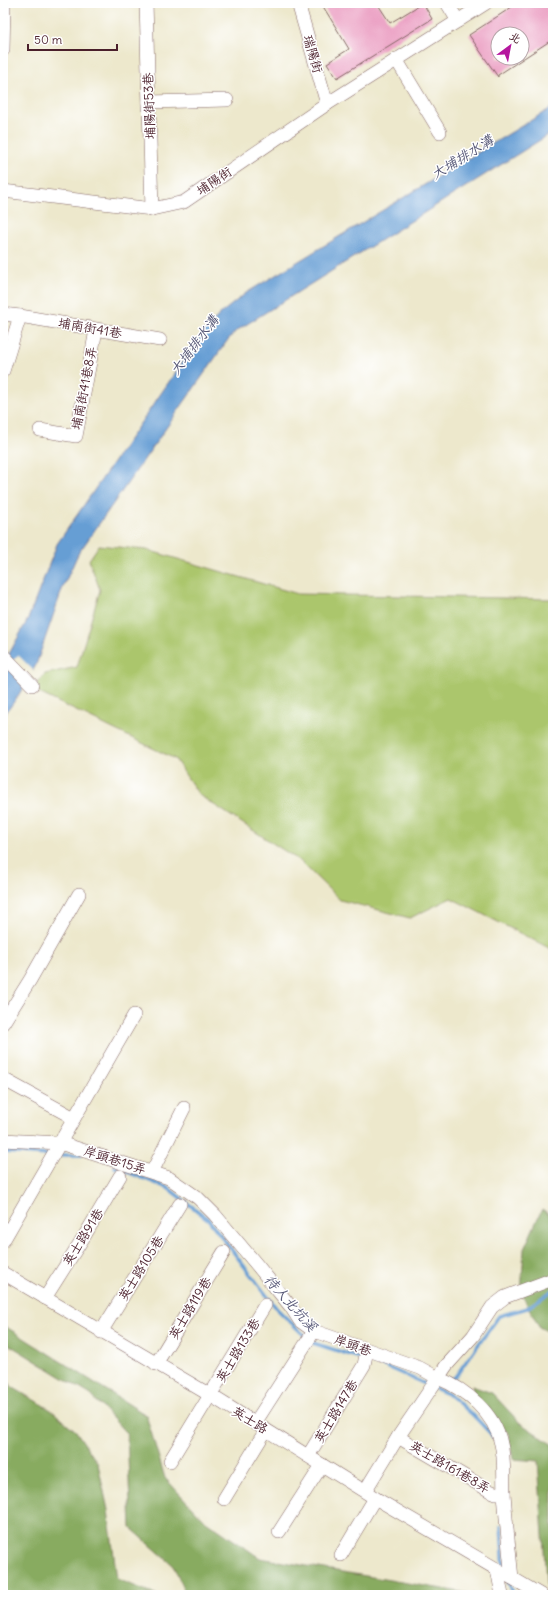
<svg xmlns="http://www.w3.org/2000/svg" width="556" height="1598" viewBox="0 0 556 1598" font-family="Delius,'LXGW WenKai TC',sans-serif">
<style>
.green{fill:#abc66c;stroke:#7a724c}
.forest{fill:#88ab60;stroke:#696546}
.water{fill:#669ed4;stroke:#585e80}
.pier{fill:#ede8cc}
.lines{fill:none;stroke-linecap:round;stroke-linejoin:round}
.stream{stroke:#669ed4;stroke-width:3.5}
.building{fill:#e996bd;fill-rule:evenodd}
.minor-casing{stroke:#836563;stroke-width:14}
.minor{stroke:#fff;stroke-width:13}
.labels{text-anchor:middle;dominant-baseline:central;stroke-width:3;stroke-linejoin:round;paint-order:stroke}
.street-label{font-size:13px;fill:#4a1f2b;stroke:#fff}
.water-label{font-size:14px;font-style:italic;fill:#575877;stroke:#fff}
</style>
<rect width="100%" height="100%" fill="#fff"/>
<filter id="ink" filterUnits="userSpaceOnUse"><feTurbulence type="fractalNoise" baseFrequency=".025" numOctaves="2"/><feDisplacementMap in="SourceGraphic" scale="8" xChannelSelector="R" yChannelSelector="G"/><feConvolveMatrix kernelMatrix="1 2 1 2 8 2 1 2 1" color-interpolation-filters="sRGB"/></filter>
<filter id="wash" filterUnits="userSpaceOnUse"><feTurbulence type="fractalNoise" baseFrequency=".012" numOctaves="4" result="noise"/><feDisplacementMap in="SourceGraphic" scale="16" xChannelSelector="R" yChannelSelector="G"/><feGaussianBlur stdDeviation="0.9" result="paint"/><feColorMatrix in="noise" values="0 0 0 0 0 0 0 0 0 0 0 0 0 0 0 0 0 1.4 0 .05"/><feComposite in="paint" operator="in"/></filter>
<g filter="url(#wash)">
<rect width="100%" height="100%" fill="#ede8cc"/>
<polygon class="green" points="99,545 147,550 298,594 553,599 553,950 451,898 410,918 340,900 300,861 199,795 175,759 33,690 45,674 77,667 100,590 89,560"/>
<g class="forest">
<polygon points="542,1209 553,1217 553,1334 539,1327 521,1293 524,1249"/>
<polygon points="3,1325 146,1415 165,1478 203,1519 260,1558 478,1595 186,1595 173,1565 131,1528 127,1434 91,1395 3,1341"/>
<polygon points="3,1373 12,1387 51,1410 76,1431 98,1464 108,1510 117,1579 157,1595 3,1595"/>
<polygon points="472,1386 492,1393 520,1423 553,1445 553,1595 547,1595 538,1461 513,1459 508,1433 475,1402"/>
</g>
<polygon class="water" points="553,107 553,132 236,331 227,341 78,554 63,587 36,665 18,696 3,717 3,665 28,619 57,544 204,331 220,314 246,293"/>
<polygon class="pier" points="18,655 34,671 29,680 11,662"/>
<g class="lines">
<g class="stream">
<polyline points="3,1152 49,1155"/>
<polyline points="57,1155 81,1155"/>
<polyline points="115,1167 168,1188 208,1219 277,1309 306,1337"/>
<polyline points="310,1342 382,1365 448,1394 473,1415 491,1434 492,1437"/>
<polyline points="449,1381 455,1377 499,1316 527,1308 553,1290"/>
<polyline points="501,1526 504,1570"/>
<polyline points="508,1581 514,1595"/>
</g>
</g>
<g id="blocks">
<g class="building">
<polygon points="321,3 377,3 390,23 423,3 432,19 337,78 327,63 349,49"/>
<path d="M518,3H553V39L498,75V77L469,35ZM498,34H522V58H498Z"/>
</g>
</g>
</g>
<g filter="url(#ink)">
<use href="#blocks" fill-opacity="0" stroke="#836563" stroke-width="1"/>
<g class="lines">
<defs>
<g id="minor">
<polyline points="146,3 152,209"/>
<polyline points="298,3 327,104"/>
<polyline points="447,3 458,21"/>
<polyline points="3,50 4,3"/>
<polyline points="396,59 440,132"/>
<polyline points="149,102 227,100"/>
<polyline points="3,191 152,209 184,202 327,104 486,3"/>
<polyline points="3,314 20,316 160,340"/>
<polyline points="3,371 20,316"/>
<polyline points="40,430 76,436 96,330"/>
<polyline points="3,655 32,685"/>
<polyline points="3,1023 30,980 79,894"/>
<polyline points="3,1079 74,1118"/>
<polyline points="3,1140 60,1143 169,1178 198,1198 215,1215 257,1265 291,1307 300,1321 314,1331 420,1368 438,1378 446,1366 473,1336 492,1307 505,1297 553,1279"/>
<polyline points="152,1172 184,1108"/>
<polyline points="3,1241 134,1015"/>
<polyline points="3,1273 210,1395 375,1498 541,1595"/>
<polyline points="45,1298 85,1235 120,1176"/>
<polyline points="101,1332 180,1204"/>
<polyline points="156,1364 224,1252"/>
<polyline points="255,1423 314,1331"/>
<polyline points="398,1437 490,1491 495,1493 504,1493"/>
<polyline points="308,1456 364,1365 367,1350"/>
<polyline points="170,1461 265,1305"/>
<path d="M365,1491L398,1437L438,1378C465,1389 495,1413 501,1444C505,1459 503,1477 504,1493C506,1521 509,1550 512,1578"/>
<polyline points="224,1499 266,1430"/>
<polyline points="279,1532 322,1465"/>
<polyline points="341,1555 375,1498"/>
<polyline points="497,1569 502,1595"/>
</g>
</defs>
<use href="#minor" class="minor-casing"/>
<use href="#minor" class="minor"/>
</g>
</g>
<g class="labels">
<g class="street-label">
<text transform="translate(313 54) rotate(74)">瑞陽街</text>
<text transform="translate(149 106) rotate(-92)">埔陽街53巷</text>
<text transform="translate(214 181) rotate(-34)">埔陽街</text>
<text transform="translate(90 328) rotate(10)">埔南街41巷</text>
<text transform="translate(84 388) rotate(-79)">埔南街41巷8弄</text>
<text transform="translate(115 1160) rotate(18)">岸頭巷15弄</text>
<text transform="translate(83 1237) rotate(-58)">英士路91巷</text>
<text transform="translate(141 1268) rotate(-58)">英士路105巷</text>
<text transform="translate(190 1308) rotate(-59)">英士路119巷</text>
<text transform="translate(353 1345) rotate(20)">岸頭巷</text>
<text transform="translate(238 1350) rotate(-59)">英士路133巷</text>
<text transform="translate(336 1411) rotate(-59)">英士路147巷</text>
<text transform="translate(250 1420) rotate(31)">英士路</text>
<text transform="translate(450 1467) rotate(30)">英士路161巷8弄</text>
</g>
<g class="water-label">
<text transform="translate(462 157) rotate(-32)">大埔排水溝</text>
<text transform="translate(194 345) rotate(-53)">大埔排水溝</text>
<text transform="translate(291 1303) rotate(48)">待人北坑溪</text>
</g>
</g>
<rect width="556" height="1598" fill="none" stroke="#fff" stroke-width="16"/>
<g transform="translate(510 46) rotate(32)"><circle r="19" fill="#ffffff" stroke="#b7a5aa"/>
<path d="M0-3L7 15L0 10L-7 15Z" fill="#b5179e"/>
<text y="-6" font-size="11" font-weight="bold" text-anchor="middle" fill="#4a1f2b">北</text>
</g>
<path d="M28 44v6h89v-6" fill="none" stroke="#4a1f2b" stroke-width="2"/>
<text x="34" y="44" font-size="12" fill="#4a1f2b" stroke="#ffffff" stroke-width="3" paint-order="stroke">50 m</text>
</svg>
